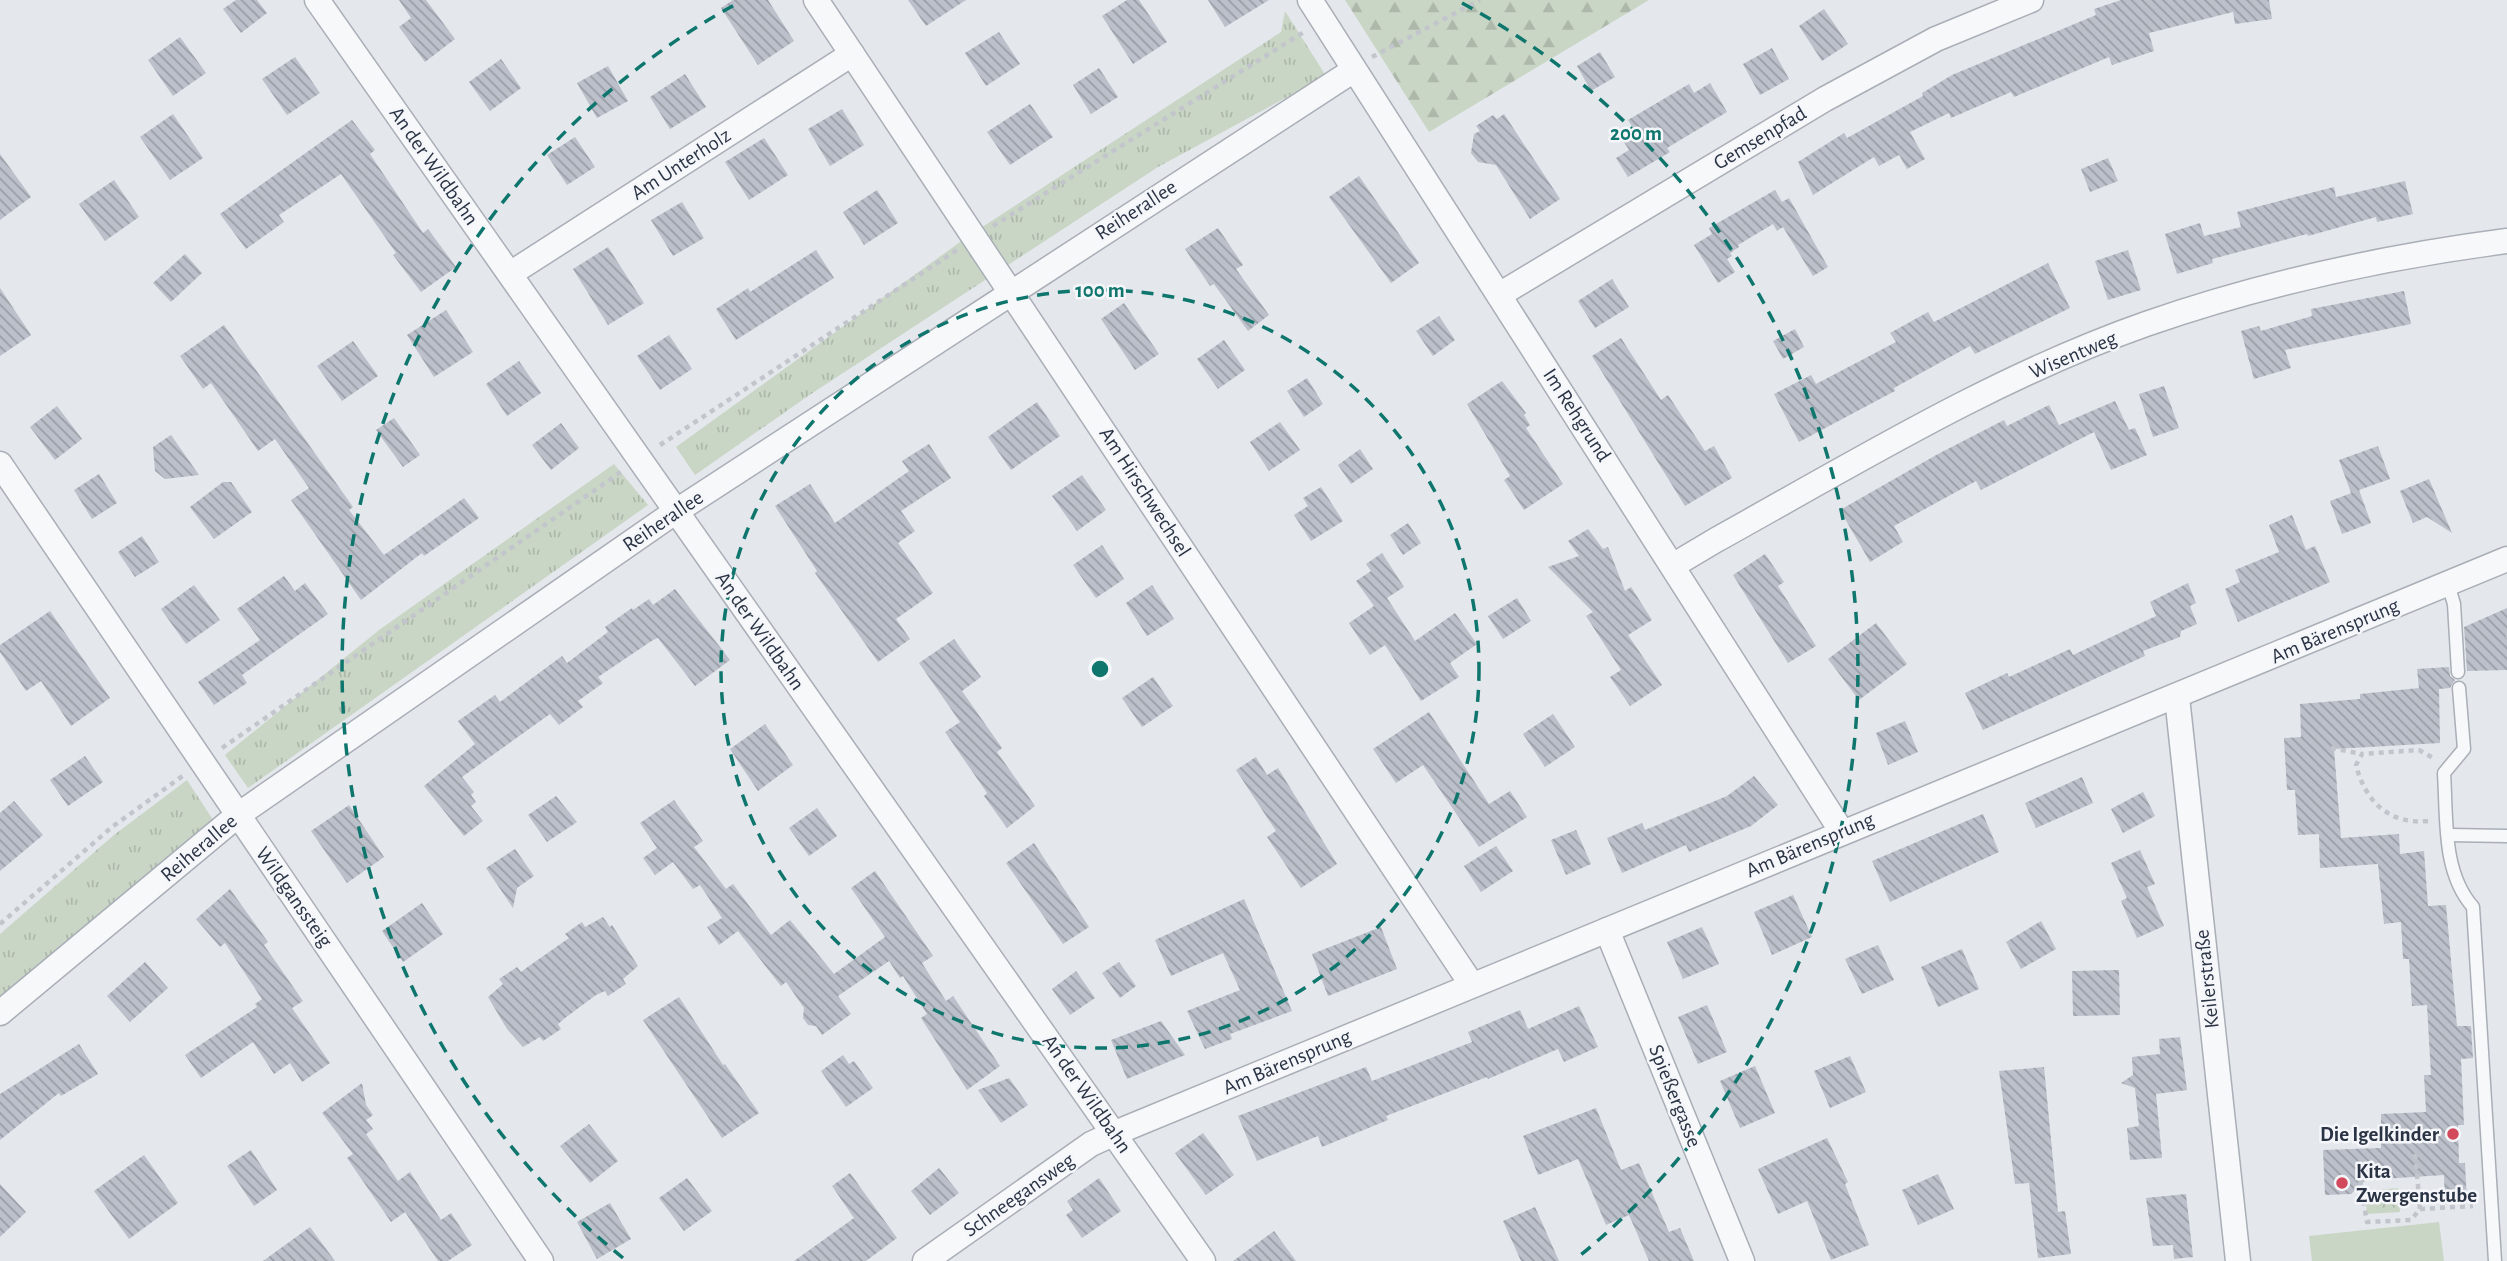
<svg xmlns="http://www.w3.org/2000/svg" width="2507" height="1261" viewBox="0 0 2507 1261" font-family="'Alegreya Sans',sans-serif">
<style>
.grass{fill:url(#grass-tufts)}
.forest{fill:url(#forest-firs)}
.park{fill:url(#park-crowns)}
.pitch{fill:#c9d6c5}
.building{fill:url(#building-back-hatch)}
.lines{fill:none;stroke-linecap:round;stroke-linejoin:round}
.lane-casing{stroke:#a9aeb7;stroke-width:15}
.street-casing{stroke:#a9aeb7;stroke-width:27}
.path{stroke:#c2c5cb;stroke-width:4.5;stroke-dasharray:5 5;stroke-linecap:butt}
.lane{stroke:#f7f8fa;stroke-width:12}
.street{stroke:#f7f8fa;stroke-width:24}
.ring{fill:none;stroke:#0f766e;stroke-width:3.5;stroke-dasharray:12 9}
.poi-dot{fill:#d1495b;stroke:#f4f6f9;stroke-width:2.5}
.labels{text-anchor:middle;dominant-baseline:central;stroke-width:5;stroke-linejoin:round;paint-order:stroke}
.street-label{font-size:21px;fill:#2b3445;stroke:#f4f6f9}
.poi-label{font-size:21px;font-weight:bold;fill:#2b3445;stroke:#f4f6f9;text-anchor:end}
.centre{fill:#0f766e;stroke:#f4f6f9;stroke-width:3.5}
.ring-label{font-size:21px;text-anchor:middle;font-weight:bold;fill:#0f766e;stroke:#f4f6f9;stroke-width:5;stroke-linejoin:round;paint-order:stroke}
</style>
<defs>
<pattern id="grass-tufts" width="24" height="20" patternUnits="userSpaceOnUse" patternTransform="scale(1.75)"><rect width="24" height="20" fill="#c9d6c5"/><path d="M3 7l-1-3M5 7V3M7 7l1-3M15 17l-1-3M17 17v-4M19 17l1-3" fill="none" stroke="#adb8ab"/></pattern>
<pattern id="forest-firs" width="22" height="20" patternUnits="userSpaceOnUse" patternTransform="scale(1.75)"><rect width="22" height="20" fill="#c9d6c5"/><path d="M5 1l3.5 6h-7zM16 11l3.5 6h-7z" fill="#adb8ab"/></pattern>
<pattern id="park-crowns" width="20" height="18" patternUnits="userSpaceOnUse" patternTransform="scale(1.75)"><rect width="20" height="18" fill="#c9d6c5"/><path d="M2 6a3 3 0 1 1 6 0M12 15a3 3 0 1 1 6 0" fill="none" stroke="#adb8ab"/></pattern>
<pattern id="building-back-hatch" width="6" height="6" patternUnits="userSpaceOnUse" patternTransform="scale(1.75)"><rect width="6" height="6" fill="#bbc0ca"/><path d="M-1 5l2 2M0 0l6 6M5-1l2 2" fill="none" stroke="#989da6"/></pattern>
</defs>
<rect width="100%" height="100%" fill="#e4e7ec"/>
<g class="grass">
<polygon points="1285,11 1326,76 1158,167 811,394 695,475 676,447 967,237 1281,32"/>
<polygon points="614,464 648,505 248,788 225,755 379,630"/>
<polygon points="187,780 215,823 0,996 0,934 114,835"/>
</g>
<polygon class="forest" points="1345,0 1649,0 1429,132"/>
<polygon class="park" points="2398,1188 2400,1212 2367,1214 2365,1191"/>
<polygon class="pitch" points="2439,1222 2444,1261 2312,1261 2309,1236"/>
<g class="building">
<polygon points="236,0 257,0 267,13 241,33 223,9"/>
<polygon points="399,0 426,0 455,39 425,62 399,27 411,18"/>
<polygon points="733,0 768,0 794,41 758,65 721,8"/>
<polygon points="908,0 966,0 926,26"/>
<polygon points="1127,0 1139,0 1167,42 1133,64 1102,16"/>
<polygon points="1208,0 1269,0 1225,27"/>
<polygon points="2121,0 2269,0 2272,19 2235,24 2233,12 2149,33 2154,51 2112,65 2109,57 2014,97 2011,92 1951,118 1949,113 1910,132 1925,159 1907,169 1899,155 1879,166 1874,157 1813,195 1798,162 1844,133 1847,138 1923,96 1922,93 1952,75 2096,15 2094,9"/>
<polygon points="1824,9 1848,44 1822,61 1799,26"/>
<polygon points="999,32 1020,64 986,86 965,53"/>
<polygon points="180,37 206,73 173,96 148,60"/>
<polygon points="1772,48 1789,79 1760,95 1743,64"/>
<polygon points="1600,52 1615,77 1591,91 1577,66"/>
<polygon points="295,57 320,93 287,115 262,79"/>
<polygon points="501,59 521,88 490,111 469,82"/>
<polygon points="608,66 628,101 597,118 577,83"/>
<polygon points="1099,68 1118,97 1091,114 1073,85"/>
<polygon points="685,74 706,107 670,129 650,97"/>
<polygon points="1710,83 1727,112 1667,148 1670,152 1628,177 1616,158 1629,150 1622,139 1635,131 1628,120 1689,84 1694,93"/>
<polygon points="1030,104 1053,137 1010,165 987,132"/>
<polygon points="842,109 864,145 830,166 808,129"/>
<polygon points="173,114 203,158 170,180 140,137"/>
<polygon points="1504,114 1560,199 1530,219 1496,165 1478,162 1471,153 1474,134 1480,131 1476,126 1493,115 1497,119"/>
<polygon points="352,120 375,150 370,154 423,233 428,229 456,267 421,292 393,255 396,253 341,174 279,215 284,222 246,249 220,214"/>
<polygon points="575,137 595,167 567,185 547,155"/>
<polygon points="764,138 788,175 749,200 725,162"/>
<polygon points="0,154 31,197 0,220"/>
<polygon points="2108,158 2118,181 2090,192 2081,169"/>
<polygon points="1359,176 1419,263 1391,283 1329,197"/>
<polygon points="114,180 139,217 105,241 79,204"/>
<polygon points="2405,181 2413,214 2377,222 2376,217 2308,236 2307,234 2212,259 2213,263 2177,274 2165,234 2200,223 2204,236 2241,227 2237,212 2334,187 2336,197"/>
<polygon points="877,190 898,223 864,245 843,212"/>
<polygon points="1775,190 1782,202 1789,198 1828,267 1813,276 1783,227 1777,231 1773,224 1738,245 1739,247 1730,253 1732,256 1727,259 1735,272 1718,283 1694,245 1712,234 1709,228"/>
<polygon points="682,202 704,238 673,256 651,220"/>
<polygon points="1218,228 1243,265 1236,269 1269,315 1248,331 1214,284 1210,286 1185,249"/>
<polygon points="608,247 644,303 608,325 573,269"/>
<polygon points="816,250 834,278 736,340 716,309 748,288 750,292"/>
<polygon points="2128,250 2141,290 2108,300 2095,261"/>
<polygon points="185,254 202,273 171,302 153,283"/>
<polygon points="2048,263 2070,308 1975,354 1970,346 1894,388 1895,391 1799,442 1774,394 1811,375 1816,384 1896,342 1890,333 1928,312 1934,322"/>
<polygon points="1612,279 1629,307 1595,328 1578,301"/>
<polygon points="0,288 31,335 0,356"/>
<polygon points="2404,291 2411,324 2285,350 2291,368 2254,379 2241,331 2259,326 2261,331 2312,316 2311,309"/>
<polygon points="1124,303 1159,354 1135,370 1101,319"/>
<polygon points="446,310 473,352 434,377 407,335"/>
<polygon points="1439,316 1455,340 1433,356 1416,331"/>
<polygon points="224,325 353,507 349,510 384,555 464,498 479,518 424,556 422,553 361,600 291,500 309,488 275,439 258,451 211,383 203,389 180,356"/>
<polygon points="1795,329 1804,347 1783,359 1773,341"/>
<polygon points="669,335 692,369 660,390 637,356"/>
<polygon points="1621,338 1661,400 1668,395 1705,451 1714,446 1732,478 1685,506 1592,356"/>
<polygon points="1224,340 1245,370 1218,389 1197,359"/>
<polygon points="353,341 378,376 342,401 317,366"/>
<polygon points="519,361 541,393 507,416 486,384"/>
<polygon points="1307,378 1323,404 1304,417 1287,391"/>
<polygon points="1502,381 1526,413 1524,415 1530,425 1526,428 1563,484 1524,510 1504,480 1510,476 1467,404"/>
<polygon points="2164,386 2179,428 2153,437 2139,394"/>
<polygon points="2115,401 2129,430 2135,428 2147,455 2111,470 2094,432 1981,490 1976,481 1894,526 1903,542 1870,562 1840,510 1938,454 2004,420 2007,426 2049,405 2059,425"/>
<polygon points="1037,402 1060,436 1011,470 988,437"/>
<polygon points="57,406 82,439 55,460 30,427"/>
<polygon points="394,418 420,455 403,467 376,430"/>
<polygon points="1280,422 1300,450 1269,471 1250,442"/>
<polygon points="561,423 579,448 551,470 532,445"/>
<polygon points="171,435 199,475 165,479 155,471 153,447"/>
<polygon points="929,444 951,478 901,511 915,531 898,543 933,593 896,619 910,639 878,662 815,573 817,571 775,506 810,484 835,523 909,471 902,461"/>
<polygon points="2378,446 2390,479 2359,490 2371,523 2342,534 2330,501 2357,491 2351,493 2339,460"/>
<polygon points="1360,449 1373,469 1351,484 1338,465"/>
<polygon points="99,474 117,503 92,519 74,490"/>
<polygon points="1082,475 1106,510 1077,531 1052,496"/>
<polygon points="2429,479 2452,533 2427,517 2413,523 2400,491"/>
<polygon points="223,482 231,482 252,512 214,539 190,507"/>
<polygon points="1321,487 1343,521 1311,541 1294,515 1308,506 1303,498"/>
<polygon points="2292,515 2306,550 2315,546 2330,582 2238,622 2225,589 2240,582 2235,570 2279,552 2269,525"/>
<polygon points="1408,523 1421,543 1403,555 1390,535"/>
<polygon points="1588,529 1603,549 1608,547 1625,591 1631,587 1652,620 1628,635 1662,685 1630,706 1610,677 1621,670 1586,616 1593,612 1548,567 1579,556 1568,541"/>
<polygon points="142,536 159,562 135,577 118,552"/>
<polygon points="1102,545 1124,579 1096,598 1073,565"/>
<polygon points="1382,553 1404,587 1387,598 1415,641 1455,613 1477,644 1450,663 1459,677 1421,701 1385,645 1370,655 1349,623 1374,606 1356,581 1371,571 1366,564"/>
<polygon points="1765,554 1784,582 1778,586 1816,646 1788,663 1733,575"/>
<polygon points="284,576 295,591 305,583 328,614 242,675 247,683 214,705 198,682 260,640 237,609"/>
<polygon points="2188,583 2196,603 2190,606 2197,624 2181,631 2180,637 2143,651 2145,656 1983,730 1965,693 2007,673 2009,677 2070,649 2073,655 2156,616 2150,602"/>
<polygon points="194,585 220,620 186,644 161,609"/>
<polygon points="1152,585 1174,619 1147,636 1126,603"/>
<polygon points="675,589 730,660 695,686 658,638 653,640 598,677 603,683 578,701 583,707 559,725 550,714 462,777 474,792 471,795 476,802 471,806 483,821 464,836 424,786 475,744 458,721 495,695 500,702 562,656 567,663 608,632 605,627 632,608 633,610 649,599 653,605"/>
<polygon points="1517,598 1531,621 1503,639 1488,616"/>
<polygon points="2507,608 2507,670 2467,671 2464,627"/>
<polygon points="50,611 110,698 71,726 41,681 26,691 0,652 0,645"/>
<polygon points="1876,623 1907,664 1859,700 1828,659"/>
<polygon points="954,639 981,677 962,691 1002,748 997,752 1035,806 1007,828 984,796 987,793 945,732 960,722 919,663"/>
<polygon points="2449,667 2450,676 2455,680 2450,688 2439,689 2440,743 2334,749 2341,838 2399,834 2400,854 2424,851 2428,906 2446,905 2457,1026 2471,1026 2473,1058 2461,1059 2464,1125 2458,1125 2459,1163 2465,1163 2467,1203 2445,1204 2444,1175 2366,1180 2351,1194 2325,1195 2323,1150 2381,1148 2381,1114 2426,1112 2424,1075 2431,1075 2427,1005 2412,1006 2409,959 2403,959 2401,922 2384,924 2378,864 2320,868 2319,834 2298,835 2295,790 2287,790 2284,738 2301,737 2300,704 2360,699 2360,694 2419,688 2417,669"/>
<polygon points="1153,677 1173,706 1142,727 1122,698"/>
<polygon points="1429,712 1489,804 1510,791 1527,817 1479,847 1423,765 1396,783 1373,749"/>
<polygon points="1553,714 1575,747 1545,767 1523,734"/>
<polygon points="1905,721 1918,752 1888,765 1876,733"/>
<polygon points="765,724 793,765 758,791 730,749"/>
<polygon points="85,756 103,782 68,806 50,780"/>
<polygon points="1256,757 1267,775 1278,768 1337,864 1301,888 1267,837 1276,831 1236,770"/>
<polygon points="1754,776 1778,805 1751,826 1689,852 1686,845 1622,873 1607,838 1642,823 1645,830 1727,796"/>
<polygon points="2082,777 2093,803 2036,828 2025,803"/>
<polygon points="2143,792 2155,816 2123,833 2111,809"/>
<polygon points="556,796 577,822 547,842 528,815"/>
<polygon points="674,800 703,841 694,847 726,889 733,884 771,935 790,920 834,974 885,937 851,888 875,871 933,956 922,963 946,1001 953,996 1000,1066 967,1090 921,1018 927,1014 903,976 900,978 889,961 838,996 851,1014 822,1035 816,1026 808,1025 803,1018 804,1008 786,982 781,986 738,931 719,945 707,927 722,918 700,885 693,889 673,862 655,875 643,858 657,848 640,823"/>
<polygon points="14,801 43,835 0,871 0,813"/>
<polygon points="349,805 384,857 347,883 311,831"/>
<polygon points="817,808 837,836 809,856 789,828"/>
<polygon points="1983,814 1999,852 1890,902 1872,861"/>
<polygon points="1576,830 1591,864 1566,875 1551,840"/>
<polygon points="1034,843 1089,927 1063,944 1006,863"/>
<polygon points="1496,846 1513,871 1481,892 1464,866"/>
<polygon points="515,849 534,876 517,888 513,908 486,868"/>
<polygon points="2140,850 2155,884 2147,887 2164,926 2137,938 2121,901 2127,898 2111,863"/>
<polygon points="230,889 268,942 264,945 303,1001 292,1008 330,1063 302,1082 290,1063 274,1074 253,1042 201,1078 185,1055 257,1007 255,1004 262,999 225,943 220,947 196,919"/>
<polygon points="1793,895 1812,937 1772,955 1754,912"/>
<polygon points="1244,899 1292,1011 1230,1034 1232,1039 1205,1049 1187,1011 1240,990 1223,953 1171,976 1155,940"/>
<polygon points="422,903 443,934 403,962 382,931"/>
<polygon points="603,917 610,927 612,925 638,966 623,979 626,984 608,996 605,991 596,995 565,1018 558,1024 561,1029 543,1041 540,1037 523,1047 507,1029 488,997 503,984 499,979 517,967 521,972 529,966 569,938 565,934 582,922 585,927"/>
<polygon points="2041,921 2056,949 2021,969 2006,942"/>
<polygon points="1381,927 1397,969 1328,996 1312,954"/>
<polygon points="1702,927 1719,964 1683,979 1667,942"/>
<polygon points="1878,945 1894,980 1862,994 1845,959"/>
<polygon points="1962,949 1979,989 1938,1007 1921,967"/>
<polygon points="145,962 168,988 130,1022 107,996"/>
<polygon points="1119,962 1136,986 1120,998 1102,973"/>
<polygon points="2119,970 2120,1015 2073,1016 2072,971"/>
<polygon points="1076,971 1095,998 1070,1015 1052,989"/>
<polygon points="679,997 723,1065 725,1064 759,1113 722,1138 643,1020"/>
<polygon points="1707,1005 1727,1052 1698,1064 1678,1017"/>
<polygon points="1579,1006 1598,1047 1564,1062 1558,1049 1488,1079 1487,1077 1386,1116 1388,1120 1322,1147 1318,1136 1257,1161 1238,1116 1366,1067 1372,1081 1472,1042 1468,1032 1520,1010 1528,1029"/>
<polygon points="1161,1021 1185,1055 1127,1079 1111,1040"/>
<polygon points="2180,1037 2187,1090 2156,1094 2162,1158 2130,1160 2127,1128 2139,1126 2135,1088 2121,1083 2133,1075 2132,1057 2160,1054 2159,1039"/>
<polygon points="79,1044 98,1074 61,1096 59,1093 0,1140 0,1094"/>
<polygon points="843,1055 849,1064 854,1061 873,1088 846,1107 821,1071"/>
<polygon points="1850,1056 1866,1092 1830,1108 1814,1071"/>
<polygon points="1755,1066 1775,1113 1740,1128 1720,1081"/>
<polygon points="2044,1067 2058,1212 2065,1211 2071,1254 2038,1258 2029,1183 2015,1184 1999,1071"/>
<polygon points="1009,1078 1028,1105 1001,1123 978,1090"/>
<polygon points="362,1083 366,1105 373,1115 366,1120 373,1129 366,1134 398,1181 410,1172 441,1220 451,1213 472,1245 448,1261 438,1261 405,1212 391,1222 347,1158 353,1154 322,1113"/>
<polygon points="1596,1108 1621,1170 1639,1163 1669,1232 1680,1228 1694,1261 1649,1261 1629,1215 1606,1225 1578,1159 1538,1175 1523,1136"/>
<polygon points="589,1124 618,1161 590,1183 560,1146"/>
<polygon points="1203,1133 1234,1175 1206,1195 1175,1153"/>
<polygon points="1827,1138 1848,1182 1845,1184 1869,1245 1831,1260 1807,1201 1778,1214 1758,1169"/>
<polygon points="251,1150 277,1190 254,1206 227,1166"/>
<polygon points="144,1155 178,1203 129,1239 94,1191"/>
<polygon points="939,1168 959,1193 930,1215 911,1191"/>
<polygon points="850,1173 897,1238 866,1261 794,1261 854,1218 832,1186"/>
<polygon points="1938,1174 1954,1209 1918,1225 1902,1190"/>
<polygon points="687,1178 712,1211 684,1231 659,1198"/>
<polygon points="1099,1178 1121,1211 1082,1238 1066,1215 1073,1210 1067,1201"/>
<polygon points="0,1184 26,1212 0,1237"/>
<polygon points="2186,1194 2193,1257 2174,1259 2173,1245 2153,1246 2146,1198"/>
<polygon points="610,1203 631,1239 597,1259 577,1222"/>
<polygon points="1535,1207 1559,1261 1521,1261 1503,1221"/>
<polygon points="310,1227 335,1261 263,1261"/>
<polygon points="1274,1231 1296,1261 1233,1261"/>
</g>
<g class="lines">
<defs>
<g id="lane">
<polyline points="2448,584 2454,604 2458,672"/>
<path d="M2459,688L2464,749L2444,773C2447,818 2442,872 2473,907L2495,1261"/>
<polyline points="2449,835 2507,836"/>
</g>
<g id="street">
<polyline points="317,0 1203,1261"/>
<polyline points="816,0 1472,985"/>
<polyline points="1310,0 1842,832"/>
<polyline points="510,274 852,54"/>
<polyline points="1499,295 1825,99 1936,39 2031,0"/>
<polyline points="0,464 541,1261"/>
<path d="M1674,565L1716,540C1855,463 1995,377 2146,324C2264,283 2384,257 2507,241"/>
<polyline points="2177,697 2238,1261"/>
<polyline points="1607,930 1742,1261"/>
<polyline points="0,1013 238,815 675,512 1354,70"/>
<polyline points="925,1261 1091,1144 1115,1133 2507,559"/>
</g>
</defs>
<use href="#lane" class="lane-casing"/>
<use href="#street" class="street-casing"/>
<g class="path">
<polyline points="1372,57 1480,0"/>
<polyline points="993,226 1304,32"/>
<polyline points="660,445 957,250"/>
<polyline points="2506,636 2507,636"/>
<polyline points="222,748 621,472"/>
<polyline points="2331,748 2362,754"/>
<path d="M2428,821C2389,825 2365,801 2356,765L2362,754L2419,750L2435,759"/>
<polyline points="0,924 112,827 184,775"/>
<polyline points="2360,1181 2367,1222 2411,1220 2420,1209 2415,1152"/>
<polyline points="2420,1209 2473,1206"/>
</g>
<use href="#lane" class="lane"/>
<use href="#street" class="street"/>
</g>
<g class="ring">
<circle cx="1100" cy="669" r="379"/>
<path d="M623 1258A758 758 0 0 1 738 3M1462 3A758 758 0 0 1 1577 1258"/>
</g>
<g class="poi-dot">
<circle cx="2453" cy="1134" r="7"/>
<circle cx="2342" cy="1183" r="7"/>
</g>
<g class="labels">
<g class="street-label">
<text transform="translate(1760 138) rotate(-31)">Gemsenpfad</text>
<text transform="translate(681 164) rotate(-33)">Am Unterholz</text>
<text transform="translate(434 166) rotate(55)">An der Wildbahn</text>
<text transform="translate(1136 210) rotate(-33)">Reiherallee</text>
<text transform="translate(2073 355) rotate(-23)">Wisentweg</text>
<text transform="translate(1577 415) rotate(57)">Im Rehgrund</text>
<text transform="translate(1145 492) rotate(57)">Am Hirschwechsel</text>
<text transform="translate(663 521) rotate(-34)">Reiherallee</text>
<text transform="translate(760 631) rotate(55)">An der Wildbahn</text>
<text transform="translate(2335 631) rotate(-23)">Am Bärensprung</text>
<text transform="translate(1810 845) rotate(-23)">Am Bärensprung</text>
<text transform="translate(199 848) rotate(-40)">Reiherallee</text>
<text transform="translate(294 897) rotate(55)">Wildganssteig</text>
<text transform="translate(2207 979) rotate(-96)">Keilerstraße</text>
<text transform="translate(1287 1062) rotate(-23)">Am Bärensprung</text>
<text transform="translate(1087 1094) rotate(55)">An der Wildbahn</text>
<text transform="translate(1675 1096) rotate(68)">Spießergasse</text>
<text transform="translate(1019 1195) rotate(-35)">Schneegansweg</text>
</g>
<g class="poi-label">
<text x="2439" y="1134">Die Igelkinder</text>
<text x="2356" y="1171" text-anchor="start">Kita<tspan x="2356" dy="24">Zwergenstube</tspan></text>
</g>
</g>
<circle cx="1100" cy="669" r="10" class="centre"/>
<g class="ring-label">
<text x="1636" y="140">200 m</text>
<text x="1100" y="297">100 m</text>
</g>
</svg>
